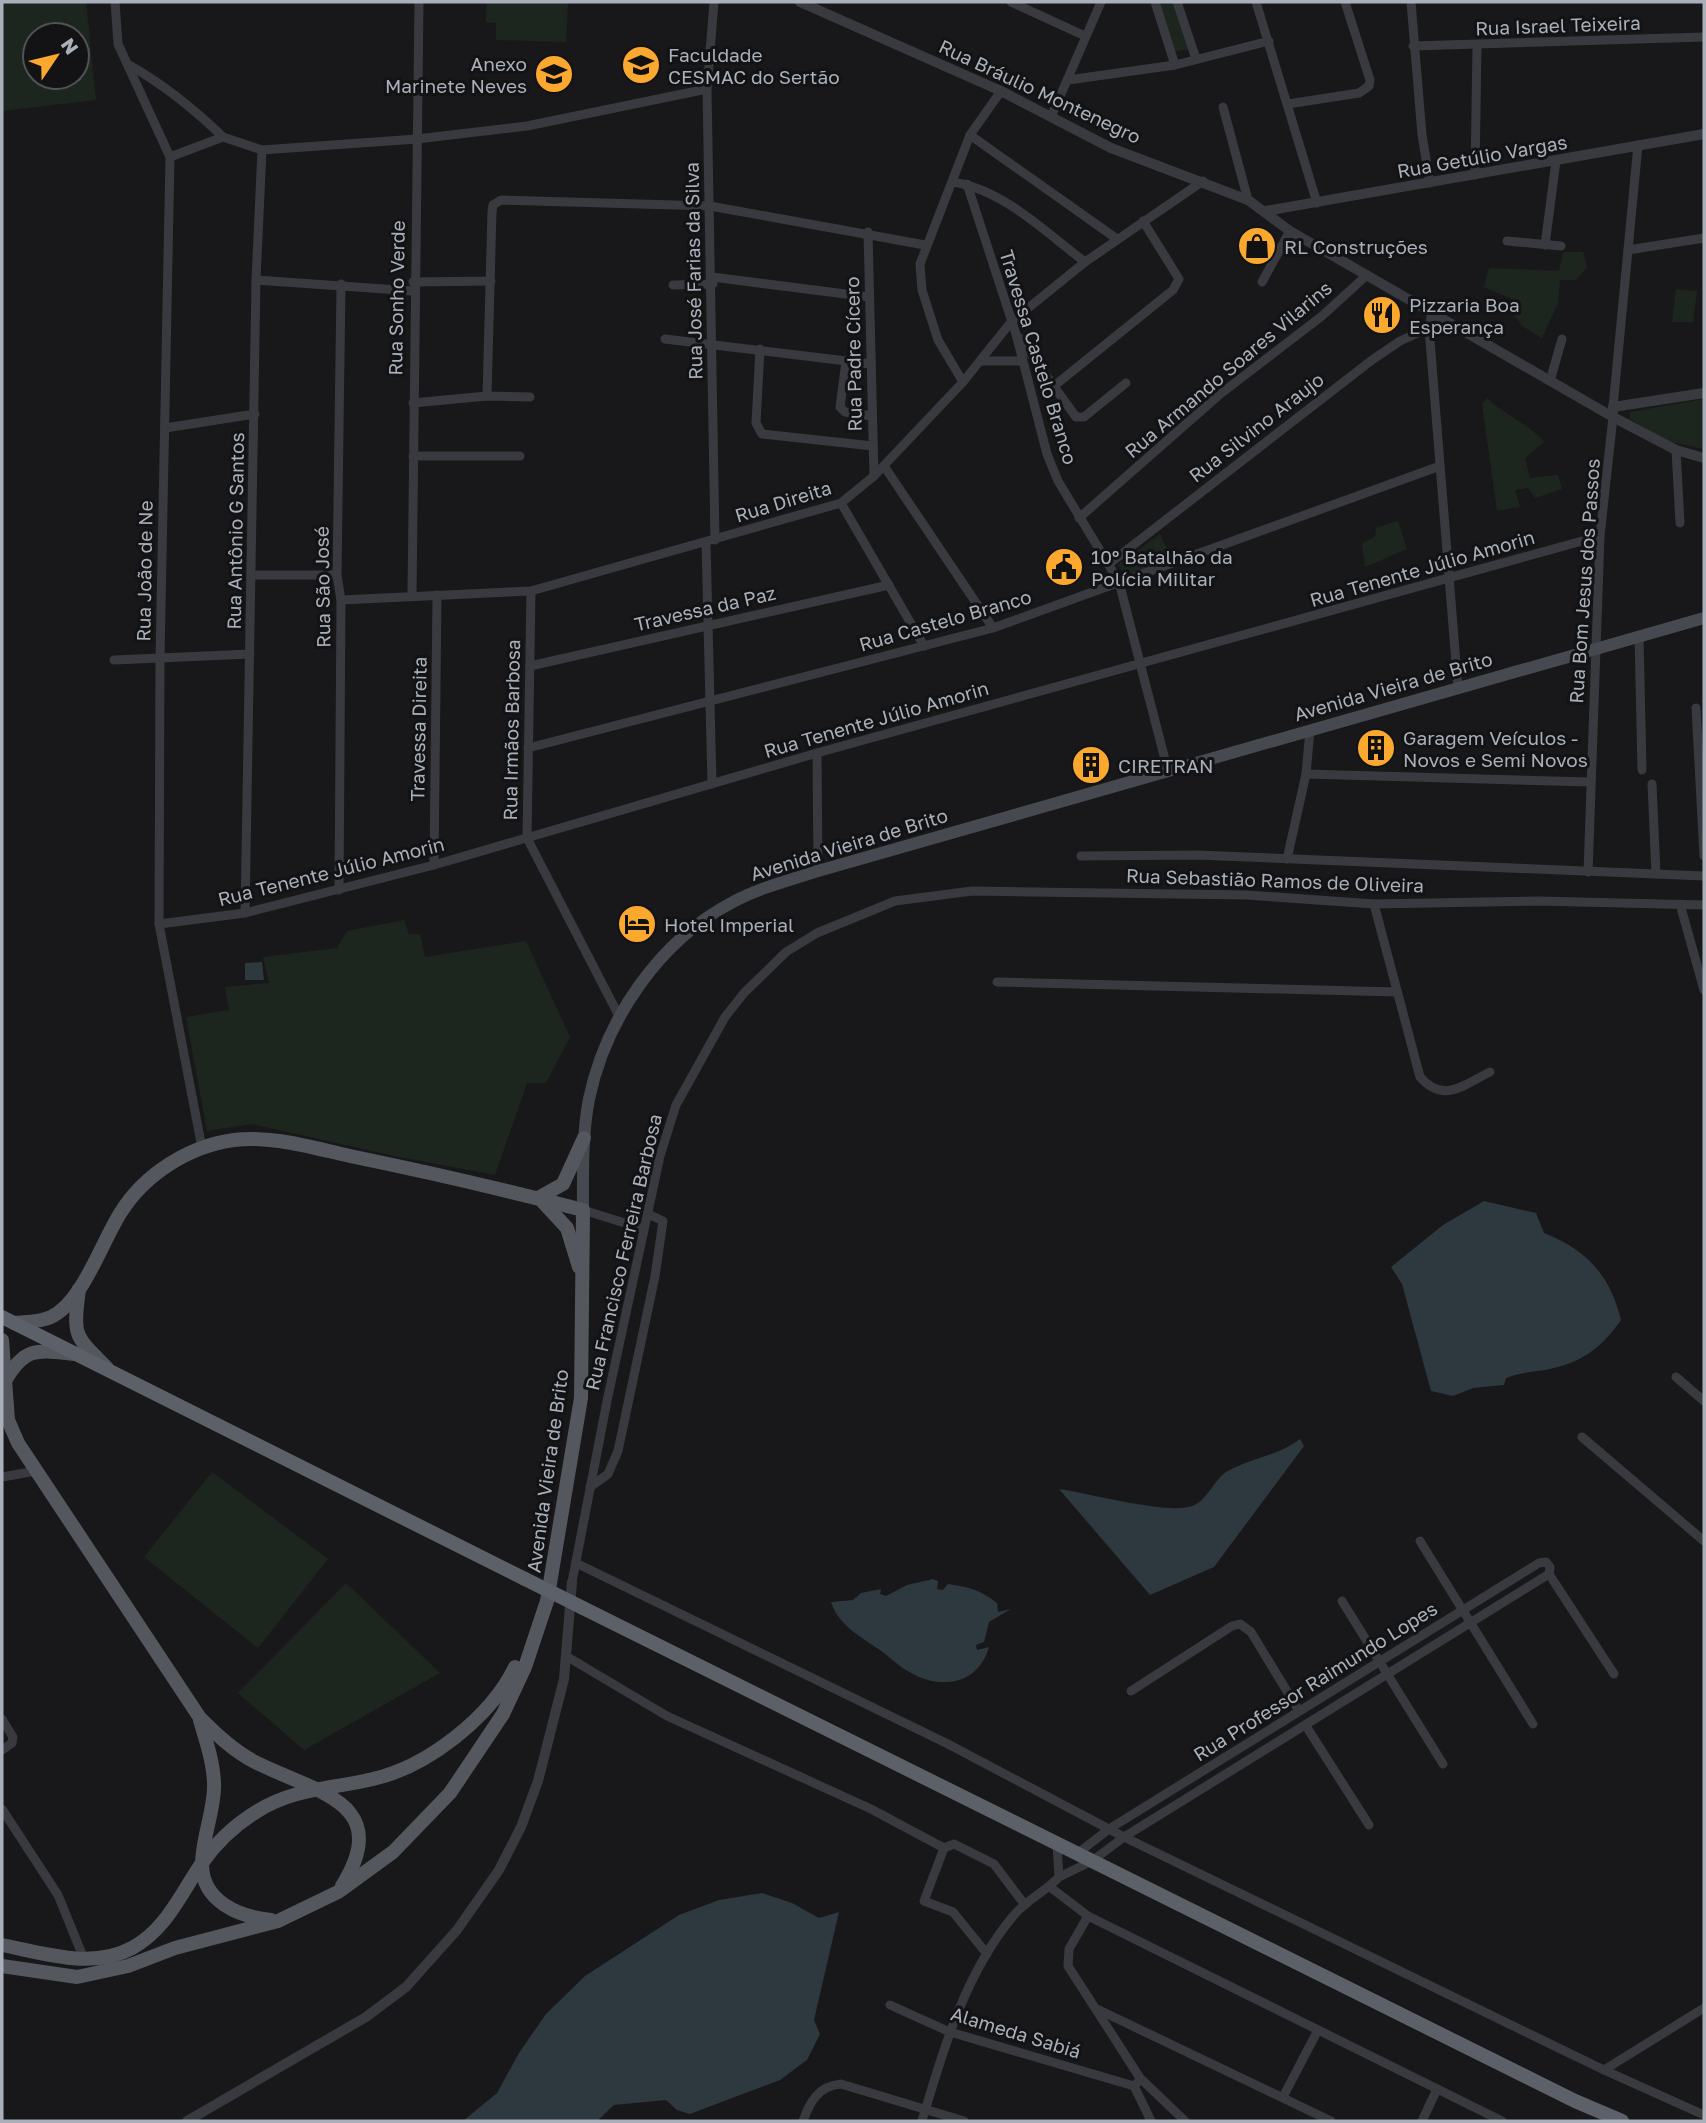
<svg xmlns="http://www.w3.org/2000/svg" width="1706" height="2123" viewBox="0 0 1706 2123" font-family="'Golos Text',sans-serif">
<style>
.green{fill:#1d261e;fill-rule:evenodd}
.water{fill:#2d383f}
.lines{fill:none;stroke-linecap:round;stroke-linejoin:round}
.minor{stroke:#393a3f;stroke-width:9}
.tertiary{stroke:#393a3f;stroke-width:10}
.secondary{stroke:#46494f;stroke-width:12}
.primary{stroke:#54575e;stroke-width:14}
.trunk{stroke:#5c6068;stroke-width:14}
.trunk-bridge{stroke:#5c6068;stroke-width:14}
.labels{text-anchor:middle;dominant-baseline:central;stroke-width:6;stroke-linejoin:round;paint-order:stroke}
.street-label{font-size:19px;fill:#a9b0ba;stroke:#131315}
.poi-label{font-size:19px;fill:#a9b0ba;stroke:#131315;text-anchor:start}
</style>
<rect width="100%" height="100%" fill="#18181a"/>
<g class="green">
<path d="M2,2H86L96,100L2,111ZM35,35H77V77H35Z"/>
<polygon points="568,2 566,42 496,40 496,23 486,22 487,3"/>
<polygon points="1159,2 1172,2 1188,50 1174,51"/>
<polygon points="1563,252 1583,252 1587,267 1576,280 1560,280 1558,303 1542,338 1522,326 1511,310 1512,299 1484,287 1489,268 1559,271"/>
<polygon points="1676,289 1697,291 1693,322 1672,322"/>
<path d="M1487,398C1505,416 1527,422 1544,442L1525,458L1530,478L1558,475L1562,489L1535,498L1528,488L1515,490L1520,507L1497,511L1482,404Z"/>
<polygon points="1704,399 1704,449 1667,441 1630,419 1630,412"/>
<polygon points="1398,521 1407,549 1365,567 1362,543 1375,537 1376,528"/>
<polygon points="1160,534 1172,559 1125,575 1118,565"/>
<polygon points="404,920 409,934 420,934 425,957 526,941 570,1037 546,1083 527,1083 495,1175 394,1156 252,1124 207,1131 186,1017 229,1010 225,987 269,983 263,957 337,948 347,931"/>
<polygon points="212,1472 328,1559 258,1648 144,1557"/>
<polygon points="346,1583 440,1673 304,1750 238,1693"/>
</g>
<g class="water">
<polygon points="262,962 264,980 245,980 245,963"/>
<path d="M1484,1201L1536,1213L1544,1233C1587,1250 1610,1275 1621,1320C1602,1347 1583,1362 1550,1369C1534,1372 1521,1372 1506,1378L1504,1385L1473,1388L1453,1396L1431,1391L1402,1284L1391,1267L1443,1225Z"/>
<path d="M1300,1439L1304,1446L1214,1567L1150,1595L1059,1489C1089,1493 1167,1515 1192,1506C1208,1500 1213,1481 1226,1472C1250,1458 1278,1456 1300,1439Z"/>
<path d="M933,1579L938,1581L937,1589L943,1590L948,1584C968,1587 981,1590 997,1603L998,1612L1011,1609L989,1622L984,1642L976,1645L977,1650L989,1647C978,1686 938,1691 906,1670C897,1665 889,1656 880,1650C860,1636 839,1626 831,1602L853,1600L861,1593L881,1589L880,1594L886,1596L907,1585Z"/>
<polygon points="762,1893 792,1903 819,1918 839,1912 814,2020 820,2034 807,2060 780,2080 690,2114 677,2110 666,2100 614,2105 597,2121 463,2121 497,2093 519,2053 546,2014 585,1976 679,1915 719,1900"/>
</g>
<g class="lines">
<g class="minor">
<polyline points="115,2 118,44 170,157 160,658 159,924 202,1148"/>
<polyline points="714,2 707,89 715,540"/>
<polyline points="1011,2 1085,36"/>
<polyline points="1155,2 1175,65"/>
<polyline points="1177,2 1196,59"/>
<polyline points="1256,2 1317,203"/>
<polyline points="1411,2 1422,135 1430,183"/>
<polyline points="1413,46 1704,37"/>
<path d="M129,65C163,84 194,109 223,137"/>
<polyline points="1068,80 1175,65 1269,41"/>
<polyline points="1288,104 1359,93 1369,86 1370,80 1345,2"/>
<polyline points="1223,107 1248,200"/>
<polyline points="1051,117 1101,2"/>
<polyline points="970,135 1117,239"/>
<polyline points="170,157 223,137 262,150 417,139 527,126 707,89"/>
<polyline points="1475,175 1477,45"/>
<path d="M952,182C1003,189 1045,232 1085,262"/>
<polyline points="967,184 1016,334 1047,454 1058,481 1119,582 1168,771"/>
<polyline points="868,232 874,476"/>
<polyline points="1507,241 1561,246"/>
<polyline points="1545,245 1556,161"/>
<polyline points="1628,250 1704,238"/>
<polyline points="712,277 869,297"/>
<polyline points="256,280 413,291"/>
<polyline points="413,282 491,281"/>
<polyline points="1262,282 1290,231"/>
<polyline points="673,285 713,284"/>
<polyline points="1432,313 1429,328 1458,688"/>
<polyline points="1019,338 1076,417 1084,417 1126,383"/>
<polyline points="665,339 871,364"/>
<polyline points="760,349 756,423 762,434 873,446"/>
<polyline points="846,361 840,407 845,412 872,416"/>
<polyline points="981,361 1022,361"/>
<polyline points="1550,381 1562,339"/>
<polyline points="963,382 938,340 922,290 920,264 970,135 1001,91"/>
<polyline points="1054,386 1173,290 1179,279 1143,221"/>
<polyline points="487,396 492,212 493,205 501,200 710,206 925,245"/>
<polyline points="413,403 487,396 530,397"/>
<polyline points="1613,407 1638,145"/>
<polyline points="165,428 255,414"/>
<polyline points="1676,450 1680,523"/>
<polyline points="413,456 520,456"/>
<polyline points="884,466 993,628"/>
<polyline points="841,503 924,646"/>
<polyline points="1079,518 1219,395 1322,316 1367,275"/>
<polyline points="706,543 712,784"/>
<polyline points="1110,563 1372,360 1400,341 1429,328"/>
<polyline points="252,575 337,575"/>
<polyline points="531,591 527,838 619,1016"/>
<polyline points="412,595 419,2"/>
<polyline points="341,600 531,591 841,503 874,476 963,382 1011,322 1085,262 1203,181"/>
<polyline points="1639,636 1642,770"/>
<polyline points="114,660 250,654"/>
<polyline points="530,666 889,585"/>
<polyline points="1696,708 1704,856"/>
<polyline points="528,748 993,628 1440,466"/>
<polyline points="817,753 818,871"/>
<polyline points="1306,774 1590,782"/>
<polyline points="1652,784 1656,874"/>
<polyline points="1081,856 1197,855 1704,876"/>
<polyline points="1287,859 1306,774 1310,730"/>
<polyline points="434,865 437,595"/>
<polyline points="1588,872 1600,536 1613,417"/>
<polyline points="339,890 341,600 337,575 341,284"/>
<path d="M1374,904L1420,1077C1444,1104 1463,1085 1490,1072"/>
<polyline points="1680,904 1704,990"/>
<polyline points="245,913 256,280 262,150"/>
<polyline points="159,924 245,913 434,865 817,753 1600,536"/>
<polyline points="997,982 1397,992"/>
<polyline points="583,1210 644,1229"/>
<polyline points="1676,1377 1704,1401"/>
<polyline points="1582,1437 1704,1541"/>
<polyline points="2,1477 36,1471"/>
<polyline points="590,1487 608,1474 618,1451 655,1276 663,1221 648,1214"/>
<polyline points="1420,1541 1533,1724"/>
<polyline points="576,1563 948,1744 1124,1837 1604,2070 1704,2115"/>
<polyline points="572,1582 607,1401 660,1156 676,1105 725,1017 744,993 786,952 817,933 895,901 972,891 1247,895 1374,904 1538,901 1704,905"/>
<polyline points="1342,1601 1443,1764"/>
<polyline points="566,1656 667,1716 871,1809 944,1848 954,1844 994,1864 1025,1905"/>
<polyline points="1131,1691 1232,1626 1240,1624 1251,1632 1299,1711"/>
<polyline points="2,1719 13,1737 12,1743 2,1750"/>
<polyline points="1306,1726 1369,1825"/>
<polyline points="2,1809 58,1895 84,1959"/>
<polyline points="944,1848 924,1901 953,1912 987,1954"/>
<polyline points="1078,1853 1109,1829 1539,1563 1546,1562 1550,1567 1549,1574 1614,1674"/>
<polyline points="1059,1877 1092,1861 1124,1837 1549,1574"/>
<polyline points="1050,1887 1088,1916 1502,2121"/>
<polyline points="1088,1916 1069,1949 1068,1966 1140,2078 1185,2121"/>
<polyline points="890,2005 950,2032 1134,2086"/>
<polyline points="1097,2009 1331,2121"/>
<polyline points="1604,2070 1704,2008"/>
<polyline points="1137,2083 1134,2086 1151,2121"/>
<polyline points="1283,2097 1318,2030"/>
<path d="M803,2121C810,2101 819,2086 841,2084L964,2121"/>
<path d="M922,2121C943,2050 965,1973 1014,1915C1027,1900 1046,1891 1059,1877L1057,1844"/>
<polyline points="1422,2121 1437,2089"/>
</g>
<g class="tertiary">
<polyline points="800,2 1001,91 1111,148 1248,200 1290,231 1613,417 1676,450 1704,458"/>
<polyline points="1266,211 1704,134"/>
<polyline points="1613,417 1613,407 1704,393"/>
<polyline points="187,2121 366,2017 406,1987 457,1930 499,1870 521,1827 538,1781 564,1679 572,1582"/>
</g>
<path class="secondary" d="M583,1210C583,1173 582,1135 589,1099C606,1018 660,940 733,902C759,888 790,880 818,871L1704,618"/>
<g class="primary">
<polyline points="538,1198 563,1184 584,1138"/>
<polyline points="542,1201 567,1228 579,1267"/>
<path d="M79,1289C73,1337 74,1335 107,1368"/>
<path d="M2,1340L8,1420L18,1443L200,1718C217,1735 234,1751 255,1762C313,1792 395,1801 342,1886"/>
<path d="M5,1381C25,1346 38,1350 75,1354"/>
<path d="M200,1720C206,1741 215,1766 214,1789C213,1814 202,1840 202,1864C202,1902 240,1917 271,1920"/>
<path d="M2,1945C43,1953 92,1970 132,1948C166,1930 181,1893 202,1863C216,1843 235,1825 256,1812C293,1788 332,1789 373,1779C427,1767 491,1717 515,1667"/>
<path d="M2,1966L77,1977L128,1966L175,1948L278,1921L338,1892L393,1852L450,1793L503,1714L525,1667L547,1601L581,1398L583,1210C506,1190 428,1172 350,1156C313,1148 272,1135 234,1140C189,1146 145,1174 121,1212C102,1241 83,1302 51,1317C41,1322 25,1322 14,1323"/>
</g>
<g class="trunk">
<polyline points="2,1317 525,1579"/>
<polyline points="583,1608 1575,2101 1622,2121"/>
</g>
<polyline class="trunk-bridge" points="525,1579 583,1608"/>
</g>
<defs>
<symbol id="university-disc" viewBox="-11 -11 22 22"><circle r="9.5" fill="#fba82f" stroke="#131315"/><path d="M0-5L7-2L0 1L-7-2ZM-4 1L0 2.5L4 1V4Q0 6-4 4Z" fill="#111"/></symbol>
<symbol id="school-disc" viewBox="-11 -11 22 22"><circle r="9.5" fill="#fba82f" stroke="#131315"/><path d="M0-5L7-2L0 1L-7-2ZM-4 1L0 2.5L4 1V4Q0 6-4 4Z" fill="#111"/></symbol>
<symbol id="shop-disc" viewBox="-11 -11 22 22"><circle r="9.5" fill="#fba82f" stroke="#131315"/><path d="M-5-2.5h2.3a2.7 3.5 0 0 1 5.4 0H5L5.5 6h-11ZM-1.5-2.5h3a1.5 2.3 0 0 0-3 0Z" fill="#111"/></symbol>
<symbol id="restaurant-disc" viewBox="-11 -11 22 22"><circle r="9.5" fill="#fba82f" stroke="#131315"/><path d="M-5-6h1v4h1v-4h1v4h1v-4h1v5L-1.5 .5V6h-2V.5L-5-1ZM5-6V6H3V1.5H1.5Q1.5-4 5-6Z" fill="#111"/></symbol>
<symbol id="civic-disc" viewBox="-11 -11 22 22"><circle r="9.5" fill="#fba82f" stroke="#131315"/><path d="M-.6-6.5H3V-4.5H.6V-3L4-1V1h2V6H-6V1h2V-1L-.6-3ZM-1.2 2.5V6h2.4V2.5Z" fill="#111"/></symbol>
<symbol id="building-disc" viewBox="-11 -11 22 22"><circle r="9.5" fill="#fba82f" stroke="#131315"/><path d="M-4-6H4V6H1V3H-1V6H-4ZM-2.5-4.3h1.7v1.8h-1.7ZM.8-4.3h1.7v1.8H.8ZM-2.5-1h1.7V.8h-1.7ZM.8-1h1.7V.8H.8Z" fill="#111"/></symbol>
<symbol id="hotel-disc" viewBox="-11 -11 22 22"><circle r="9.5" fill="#fba82f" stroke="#131315"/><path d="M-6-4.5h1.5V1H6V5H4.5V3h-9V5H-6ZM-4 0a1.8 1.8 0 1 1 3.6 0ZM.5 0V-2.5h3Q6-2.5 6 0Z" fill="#111"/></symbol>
</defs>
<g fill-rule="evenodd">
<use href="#university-disc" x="619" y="43" width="44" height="44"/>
<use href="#school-disc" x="532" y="52" width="44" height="44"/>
<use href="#shop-disc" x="1235" y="224" width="44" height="44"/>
<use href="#restaurant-disc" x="1360" y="293" width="44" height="44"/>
<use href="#civic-disc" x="1042" y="545" width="44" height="44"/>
<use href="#building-disc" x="1354" y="726" width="44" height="44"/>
<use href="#building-disc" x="1069" y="743" width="44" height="44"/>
<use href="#hotel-disc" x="615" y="902" width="44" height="44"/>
</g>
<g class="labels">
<g class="street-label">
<text transform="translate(1558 25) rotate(-2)">Rua Israel Teixeira</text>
<text transform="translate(1040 91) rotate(25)">Rua Bráulio Montenegro</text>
<text transform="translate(1482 156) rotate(-10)">Rua Getúlio Vargas</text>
<text transform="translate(693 271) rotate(-91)">Rua José Farias da Silva</text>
<text transform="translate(396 298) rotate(-89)">Rua Sonho Verde</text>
<text transform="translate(853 354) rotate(-91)">Rua Padre Cícero</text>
<text transform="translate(1039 357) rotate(73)">Travessa Castelo Branco</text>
<text transform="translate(1228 369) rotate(-40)">Rua Armando Soares Vilarins</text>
<text transform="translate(1256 427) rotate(-38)">Rua Silvino Araujo</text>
<text transform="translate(783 501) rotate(-17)">Rua Direita</text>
<text transform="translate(235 531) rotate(-89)">Rua Antônio G Santos</text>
<text transform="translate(1422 568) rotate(-16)">Rua Tenente Júlio Amorin</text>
<text transform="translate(144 571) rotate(-89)">Rua João de Ne</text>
<text transform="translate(1584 581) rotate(-86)">Rua Bom Jesus dos Passos</text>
<text transform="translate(322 587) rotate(-91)">Rua São José</text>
<text transform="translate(705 608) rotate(-13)">Travessa da Paz</text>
<text transform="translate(945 620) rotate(-16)">Rua Castelo Branco</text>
<text transform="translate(1393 686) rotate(-16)">Avenida Vieira de Brito</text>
<text transform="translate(876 719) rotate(-16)">Rua Tenente Júlio Amorin</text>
<text transform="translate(418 729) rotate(-89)">Travessa Direita</text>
<text transform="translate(511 730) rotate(-89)">Rua Irmãos Barbosa</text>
<text transform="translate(849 844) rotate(-17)">Avenida Vieira de Brito</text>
<text transform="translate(331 871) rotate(-14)">Rua Tenente Júlio Amorin</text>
<text transform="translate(1275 880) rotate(2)">Rua Sebastião Ramos de Oliveira</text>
<text transform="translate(623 1252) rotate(-77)">Rua Francisco Ferreira Barbosa</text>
<text transform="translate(547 1471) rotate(-82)">Avenida Vieira de Brito</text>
<text transform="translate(1315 1681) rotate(-32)">Rua Professor Raimundo Lopes</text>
<text transform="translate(1016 2032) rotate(17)">Alameda Sabiá</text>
</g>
<g class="poi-label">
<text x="668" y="54">Faculdade<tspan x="668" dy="22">CESMAC do Sertão</tspan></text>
<text x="527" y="63" text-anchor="end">Anexo<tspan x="527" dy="22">Marinete Neves</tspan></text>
<text x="1284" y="246">RL Construções</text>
<text x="1409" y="304">Pizzaria Boa<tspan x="1409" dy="22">Esperança</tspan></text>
<text x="1091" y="556">10º Batalhão da<tspan x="1091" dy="22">Polícia Militar</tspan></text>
<text x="1403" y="737">Garagem Veículos -<tspan x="1403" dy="22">Novos e Semi Novos</tspan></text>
<text x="1118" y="765">CIRETRAN</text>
<text x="664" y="924">Hotel Imperial</text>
</g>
</g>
<rect width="1706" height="2123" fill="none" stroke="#a9b0ba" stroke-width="7"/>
<g transform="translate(56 56) rotate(55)"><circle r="33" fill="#131315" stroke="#4f5257" stroke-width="2"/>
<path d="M0-5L12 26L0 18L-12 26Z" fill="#fba82f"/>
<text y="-10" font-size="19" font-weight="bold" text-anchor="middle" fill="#a9b0ba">N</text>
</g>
</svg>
